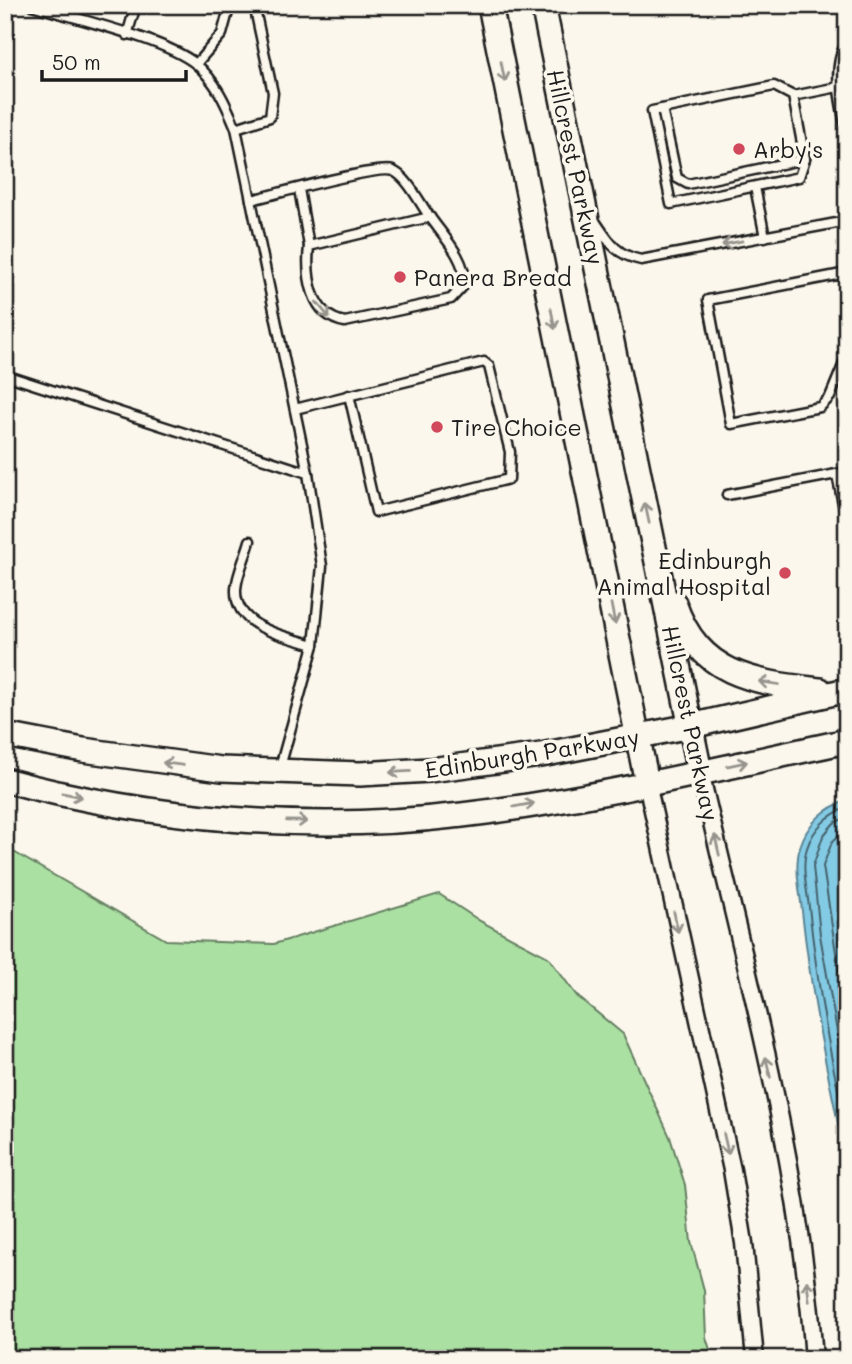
<svg xmlns="http://www.w3.org/2000/svg" width="852" height="1364" viewBox="0 0 852 1364" font-family="Mali,sans-serif">
<style>
.green{fill:#abe0a3;stroke:#647e60;stroke-width:2}
.water{fill:#83cae4;stroke:#5a8494;stroke-width:2}
.lines{fill:none;stroke-linecap:round;stroke-linejoin:round}
.shore{stroke:#45626c;stroke-width:2}
.lane-casing{stroke:#1c1c1c;stroke-width:13}
.street-casing{stroke:#1c1c1c;stroke-width:21}
.secondary-casing{stroke:#1c1c1c;stroke-width:28}
.lane{stroke:#fbf7ec;stroke-width:8}
.street{stroke:#fbf7ec;stroke-width:16}
.secondary{stroke:#fbf7ec;stroke-width:23}
.oneway{stroke:#97948e}
.poi-dot{fill:#d1495b;stroke:#fbf7ec;stroke-width:2.5}
.labels{text-anchor:middle;dominant-baseline:central;stroke-width:7;stroke-linejoin:round;paint-order:stroke}
.poi-label{font-size:23px;fill:#1c1c1c;stroke:#fbf7ec;text-anchor:start}
.street-label{font-size:23px;fill:#1c1c1c;stroke:#fbf7ec}
</style>
<rect width="100%" height="100%" fill="#fbf7ec"/>
<filter id="ink" filterUnits="userSpaceOnUse"><feTurbulence type="fractalNoise" baseFrequency=".0143" numOctaves="2"/><feDisplacementMap in="SourceGraphic" scale="14" xChannelSelector="R" yChannelSelector="G"/><feConvolveMatrix kernelMatrix="1 2 1 2 8 2 1 2 1" color-interpolation-filters="sRGB"/></filter>
<g filter="url(#ink)">
<polygon class="green" points="5,847 166,940 274,944 439,894 480,921 548,957 577,996 623,1034 670,1137 685,1185 691,1242 704,1290 706,1337 713,1359 5,1359"/>
<path class="water" d="M847,801V1163C828,1080 811,995 802,911C800,891 794,867 800,847C807,824 825,807 847,801Z"/>
<g class="lines">
<g class="shore">
<path d="M847,808C828,814 813,829 807,848C801,867 807,889 809,907C817,982 830,1058 847,1131"/>
<polyline points="847,817 834,823 823,836 813,866 820,935 847,1089"/>
<polyline points="847,828 832,842 823,866 847,1027"/>
</g>
<defs>
<g id="lane">
<path d="M32,5C75,19 163,38 196,64C216,81 226,104 236,128L308,473L322,566L314,645L280,767"/>
<polyline points="127,35 136,5"/>
<path d="M847,42C830,68 842,106 847,134"/>
<polyline points="196,64 222,34 230,5"/>
<polyline points="793,96 805,159 799,177 671,204 652,111 774,86 793,96 838,87"/>
<polyline points="662,109 677,178 688,184 805,159"/>
<polyline points="236,128 270,117 273,93 254,5"/>
<polyline points="755,187 765,237"/>
<path d="M251,200C273,195 378,165 393,171C408,177 420,204 430,217L309,246L299,189"/>
<path d="M595,221C609,242 616,255 641,260L847,221"/>
<path d="M309,246C306,275 310,316 345,322L451,299L465,284C466,259 444,237 430,217"/>
<polyline points="847,273 708,300 731,424 820,407 830,397 847,356"/>
<polyline points="5,375 308,473"/>
<polyline points="295,409 484,362 489,366 510,452 509,479 376,512 349,395"/>
<polyline points="837,475 847,523"/>
<polyline points="727,495 847,472"/>
<path d="M250,541C246,556 237,574 236,589C234,628 285,636 314,645"/>
</g>
<g id="street">
<path d="M700,772C745,966 800,1160 814,1359"/>
<polyline points="647,783 732,1170 744,1243 755,1359"/>
</g>
<g id="secondary">
<polyline points="490,5 647,783"/>
<polyline points="543,5 700,772"/>
<path d="M674,603C699,676 753,682 820,690"/>
<polyline points="5,735 83,750 221,769 360,774 430,770 541,755 691,726 847,690"/>
<path d="M5,780C152,820 311,833 462,815C592,800 719,768 847,741"/>
</g>
</defs>
<use href="#lane" class="lane-casing"/>
<use href="#street" class="street-casing"/>
<use href="#secondary" class="secondary-casing"/>
<use href="#lane" class="lane"/>
<use href="#street" class="street"/>
<use href="#secondary" class="secondary"/>
</g>
<defs><path id="oneway-shaft" d="M-6 0H5M1.5-3L5.5 0L1.5 3" fill="none" stroke-width="1.6" stroke-linecap="round" stroke-linejoin="round" transform="scale(1.75)"/></defs>
<g class="oneway">
<use href="#oneway-shaft" transform="translate(503 72) rotate(79)"/>
<use href="#oneway-shaft" transform="translate(732 243) rotate(169)"/>
<use href="#oneway-shaft" transform="translate(323 310) rotate(50)"/>
<use href="#oneway-shaft" transform="translate(553 319) rotate(79)"/>
<use href="#oneway-shaft" transform="translate(647 513) rotate(-102)"/>
<use href="#oneway-shaft" transform="translate(613 614) rotate(79)"/>
<use href="#oneway-shaft" transform="translate(769 683) rotate(-171)"/>
<use href="#oneway-shaft" transform="translate(173 764) rotate(-172)"/>
<use href="#oneway-shaft" transform="translate(737 764) rotate(-12)"/>
<use href="#oneway-shaft" transform="translate(400 772) rotate(177)"/>
<use href="#oneway-shaft" transform="translate(72 795) rotate(11)"/>
<use href="#oneway-shaft" transform="translate(524 805) rotate(-10)"/>
<use href="#oneway-shaft" transform="translate(297 821) rotate(1)"/>
<use href="#oneway-shaft" transform="translate(717 845) rotate(-103)"/>
<use href="#oneway-shaft" transform="translate(676 922) rotate(78)"/>
<use href="#oneway-shaft" transform="translate(768 1067) rotate(-103)"/>
<use href="#oneway-shaft" transform="translate(726 1144) rotate(77)"/>
<use href="#oneway-shaft" transform="translate(808 1291) rotate(-97)"/>
</g>
</g>
<g class="poi-dot">
<circle cx="739" cy="149" r="7"/>
<circle cx="400" cy="277" r="7"/>
<circle cx="437" cy="427" r="7"/>
<circle cx="785" cy="573" r="7"/>
</g>
<g class="labels">
<g class="poi-label">
<text x="753" y="149">Arby's</text>
<text x="414" y="277">Panera Bread</text>
<text x="451" y="427">Tire Choice</text>
<text x="771" y="560" text-anchor="end">Edinburgh<tspan x="771" dy="26">Animal Hospital</tspan></text>
</g>
<g class="street-label">
<text transform="translate(576 167) rotate(78)">Hillcrest Parkway</text>
<text transform="translate(691 723) rotate(78)">Hillcrest Parkway</text>
<text transform="translate(532 753) rotate(-9)">Edinburgh Parkway</text>
</g>
</g>
<rect width="852" height="1364" fill="none" stroke="#fbf7ec" stroke-width="28"/>
<rect x="14" y="14" width="824" height="1336" fill="none" stroke="#1c1c1c" stroke-width="2.5" filter="url(#ink)"/>
<path d="M42 70v10h144v-10" fill="none" stroke="#1c1c1c" stroke-width="3.5"/>
<text x="52" y="70" font-size="21" fill="#1c1c1c" stroke="#fbf7ec" stroke-width="5" paint-order="stroke">50 m</text>
</svg>
